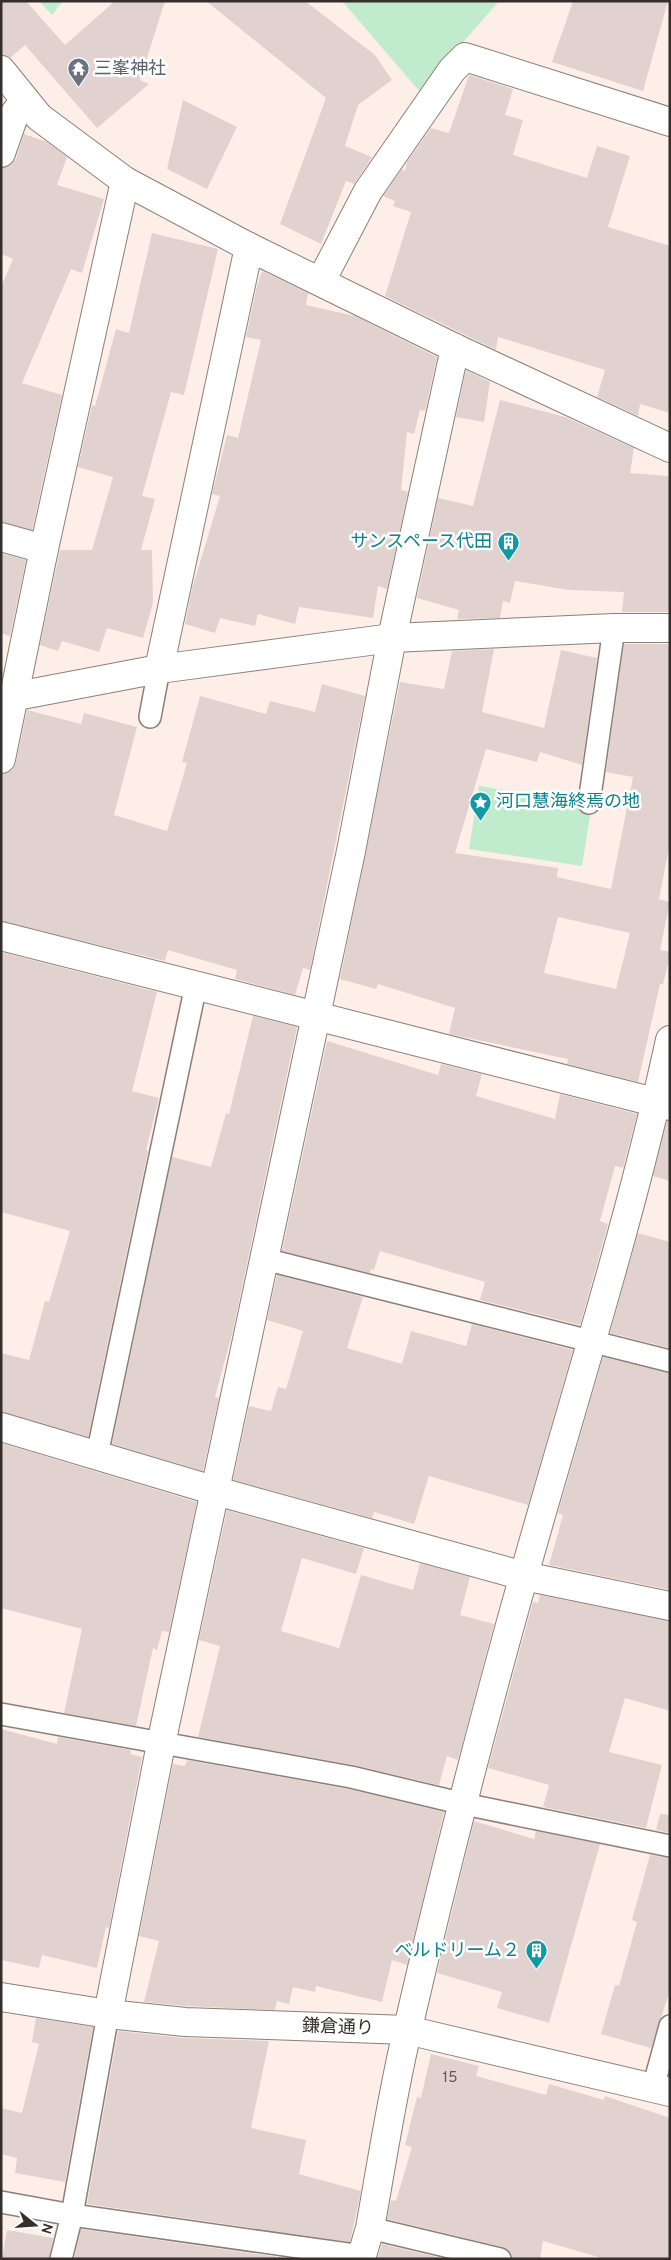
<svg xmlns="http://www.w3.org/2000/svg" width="671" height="2260" viewBox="0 0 671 2260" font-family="Overpass,'Noto Sans JP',sans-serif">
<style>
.green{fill:#c1ebcd}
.building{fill:#e2d2cf;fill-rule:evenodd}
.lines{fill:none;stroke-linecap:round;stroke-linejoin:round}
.service-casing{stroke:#8c7f79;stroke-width:24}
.minor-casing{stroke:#8c7f79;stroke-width:30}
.service{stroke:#fff;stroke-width:21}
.minor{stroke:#fff;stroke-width:28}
.labels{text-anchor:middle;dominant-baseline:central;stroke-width:5;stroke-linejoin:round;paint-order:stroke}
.number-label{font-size:15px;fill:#605855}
.worship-label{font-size:18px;fill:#5b616d;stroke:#fff;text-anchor:start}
.culture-label{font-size:18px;fill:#0d838f;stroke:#fff;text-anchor:end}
.street-label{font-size:18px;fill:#342f2c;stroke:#fff}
</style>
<rect width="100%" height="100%" fill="#fdefe8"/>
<g class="green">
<polygon points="39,1 63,1 52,15"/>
<polygon points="342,1 499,1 420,92"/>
<polygon points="479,786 592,804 582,866 469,849"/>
</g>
<g class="building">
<polygon points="1,1 26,1 65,45 115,1 165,1 140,80 149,84 97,128 25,45 10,58 1,55"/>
<polygon points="206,1 305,1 375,55 392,80 358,105 345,146 372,157 354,184 346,181 321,244 280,224 326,98"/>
<polygon points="573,1 668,1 643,91 552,62"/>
<polygon points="469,75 513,89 505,115 523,120 513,155 587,178 597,146 630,156 608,227 670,246 670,413 640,404 638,416 597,397 605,370 498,337 496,350 385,296 411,212 393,206 395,201 383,196 402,169 405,171 407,162 431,128 449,133"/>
<polygon points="183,100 237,127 207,189 167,169"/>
<polygon points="24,134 47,142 67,157 57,185 104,199 82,273 71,269 22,383 62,395 32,530 1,522 1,287 13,259 1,254 1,171 2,168 11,165 16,159"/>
<polygon points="152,233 218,249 184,395 171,392 142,496 155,499 141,550 152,550 153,603 143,638 107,628 99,652 62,641 58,651 40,645 60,550 92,550 113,477 78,467 92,405 95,406 116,329 129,333"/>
<polygon points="262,271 308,293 306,305 355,316 437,357 425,411 420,410 414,434 407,432 401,490 408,492 387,589 378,586 373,618 299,607 295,624 258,614 255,626 220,618 215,633 185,624 192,589 220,496 212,494 227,435 238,438 261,340 246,337 257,286"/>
<polygon points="466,370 490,382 484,422 456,417"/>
<polygon points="500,400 565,417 634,448 630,473 670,476 670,612 622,612 624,592 569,590 515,581 510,603 503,601 500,618 457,619 459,610 417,598 438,498 473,506"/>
<polygon points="1,553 26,560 10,636 1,633"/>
<path d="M624,644H670V843L659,899L670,902L660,950L670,952V956L663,984H660L638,1082L567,1064L568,1059L449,1034L455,1008L378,984L376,989L340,979L400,682L444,689L452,651L494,649L482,712L544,728L561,650L597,658L582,765L540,752L537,762L486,749L455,853L558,868L557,877L611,889L633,777L606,772ZM558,917L630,933L616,989L544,973Z"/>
<polygon points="322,684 365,696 310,970 303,968 295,995 235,979 237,970 168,950 165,961 1,921 1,774 12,770 16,763 27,710 81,724 84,713 137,727 114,815 167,831 187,763 182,762 200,696 266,714 270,701 315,712"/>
<polygon points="1,952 157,992 132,1091 159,1098 146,1150 148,1151 88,1437 1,1412 1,1353 29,1360 45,1301 49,1302 70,1231 1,1212"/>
<polygon points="253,1016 297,1027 233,1330 215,1397 219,1398 203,1471 112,1444 172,1157 211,1167 226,1113 229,1114"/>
<polygon points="327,1041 438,1075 441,1064 482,1074 476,1096 555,1119 560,1094 637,1114 623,1168 615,1166 600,1221 608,1224 580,1325 480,1300 485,1282 380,1251 374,1270 371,1269 370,1273 282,1251"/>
<polygon points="667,1121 670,1121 670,1181 653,1176"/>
<polygon points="638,1233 670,1242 670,1348 610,1333"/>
<polygon points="277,1275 363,1297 347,1348 402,1364 411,1331 466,1346 472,1324 573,1350 528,1505 429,1476 414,1524 374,1512 372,1518 233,1480 249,1406 271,1411 278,1387 286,1389 303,1331 267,1320"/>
<polygon points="603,1357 670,1373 670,1590 549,1565 563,1515 558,1513"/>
<polygon points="1,1443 197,1502 169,1632 162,1631 157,1650 153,1648 136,1726 64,1713 82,1629 1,1608"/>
<polygon points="227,1510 364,1548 356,1574 302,1558 281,1631 339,1648 361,1575 413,1590 420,1563 470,1577 460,1615 494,1624 458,1760 447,1756 439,1785 354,1765 198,1737 220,1646 199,1640"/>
<polygon points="540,1595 670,1621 670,1711 625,1698 609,1752 662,1765 646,1828 543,1807 549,1785 488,1768 533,1602 538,1603"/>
<polygon points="1,1729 57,1744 58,1737 131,1750 130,1754 142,1757 109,1928 106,1927 97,1968 42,1955 39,1968 1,1960"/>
<polygon points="187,1760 348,1789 444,1812 407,1965 392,1960 382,2002 316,1986 315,1992 293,1987 289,2004 277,2001 275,2010 186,2006 144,2002 159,1941 139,1936 173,1764 185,1766"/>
<polygon points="660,1814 670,1815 670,1833 656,1830"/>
<polygon points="474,1821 534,1839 536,1831 600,1844 549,2023 497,2008 502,1992 437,1973"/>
<polygon points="650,1855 670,1858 670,1990 651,2048 601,2034 615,1985 619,1986 637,1922 632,1920"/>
<polygon points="36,2018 93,2027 65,2182 15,2173 17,2158 1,2154 1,2108 22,2113 39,2044 32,2042"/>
<polygon points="118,2031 184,2038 269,2041 251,2128 306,2140 299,2174 361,2191 350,2242 87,2204"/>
<polygon points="431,2054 479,2066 476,2076 546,2095 549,2084 604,2100 605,2096 670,2118 670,2259 605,2259 543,2241 540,2259 512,2259 509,2250 503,2247 387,2219 391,2200 396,2201 412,2147 405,2145 417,2097 421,2098"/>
<polygon points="81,2229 292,2259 74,2259"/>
<polygon points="7,2230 53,2238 49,2259 2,2259"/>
<polygon points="382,2244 445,2259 377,2259"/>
</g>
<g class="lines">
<defs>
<g id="service">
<polyline points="150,717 159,669"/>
<polyline points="589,803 614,628"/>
<polyline points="264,1259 670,1361"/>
<polyline points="97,1455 196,985"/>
<polyline points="1,1714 351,1777 464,1804 670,1846"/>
<polyline points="653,2088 670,2026"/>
<polyline points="1,2202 72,2215 362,2256"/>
<polyline points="370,2228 500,2259"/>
<polyline points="61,2259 72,2215 108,2014"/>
</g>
<g id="minor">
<polyline points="1,70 39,117 125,181 249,247 455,348 670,448"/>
<polyline points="1,153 15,113 25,100"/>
<polyline points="321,281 368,191 452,70 465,57 670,122"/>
<polyline points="1,537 44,549"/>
<polyline points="159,669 249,247"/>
<polyline points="1,699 159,669 392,638 614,628 670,628"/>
<polyline points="1,759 44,549 125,181"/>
<polyline points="1,936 670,1106"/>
<polyline points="1,1427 216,1491 524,1576 670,1606"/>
<polyline points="1,1997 108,2014 185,2022 407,2030 670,2092"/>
<polyline points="108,2014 161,1744 351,851 392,638 455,348"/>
<path d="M361,2259L370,2228C382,2162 392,2094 408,2028C443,1876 482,1725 524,1575C574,1397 631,1220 670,1040"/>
</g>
</defs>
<use href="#service" class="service-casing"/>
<use href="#minor" class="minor-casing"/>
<use href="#service" class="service"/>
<use href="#minor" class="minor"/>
</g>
<defs>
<symbol id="temple-pin" viewBox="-11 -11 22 30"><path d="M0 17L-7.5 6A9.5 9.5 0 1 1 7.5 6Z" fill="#6b7280" stroke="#fff"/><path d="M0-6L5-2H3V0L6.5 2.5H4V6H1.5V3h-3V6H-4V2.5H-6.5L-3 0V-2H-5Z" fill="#fff"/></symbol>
<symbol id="building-pin" viewBox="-11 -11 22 30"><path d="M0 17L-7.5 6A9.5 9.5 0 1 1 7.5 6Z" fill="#0f9aa8" stroke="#fff"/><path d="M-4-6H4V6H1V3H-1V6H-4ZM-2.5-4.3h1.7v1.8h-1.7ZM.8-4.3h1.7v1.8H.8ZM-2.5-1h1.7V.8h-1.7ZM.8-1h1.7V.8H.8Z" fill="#fff"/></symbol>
<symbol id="sight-pin" viewBox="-11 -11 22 30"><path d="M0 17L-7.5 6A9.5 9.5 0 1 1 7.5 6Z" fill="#0f9aa8" stroke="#fff"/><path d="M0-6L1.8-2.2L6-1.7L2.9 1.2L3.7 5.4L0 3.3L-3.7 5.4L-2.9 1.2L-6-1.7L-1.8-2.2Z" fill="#fff"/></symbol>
</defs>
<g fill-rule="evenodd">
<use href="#temple-pin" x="66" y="56" width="25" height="34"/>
<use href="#building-pin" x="496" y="530" width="25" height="34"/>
<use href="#sight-pin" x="468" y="790" width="25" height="34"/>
<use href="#building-pin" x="524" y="1938" width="25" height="34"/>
</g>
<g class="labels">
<g class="number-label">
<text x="450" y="2078">15</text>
</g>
<g class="worship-label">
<text x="94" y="69">三峯神社</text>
</g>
<g class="culture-label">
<text x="492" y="542">サンスペース代田</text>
<text x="496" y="802" text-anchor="start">河口慧海終焉の地</text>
<text x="520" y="1951">ベルドリーム２</text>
</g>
<g class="street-label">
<text transform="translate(338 2028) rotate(2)">鎌倉通り</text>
</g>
</g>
<rect width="671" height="2260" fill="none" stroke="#342f2c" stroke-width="5"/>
<g transform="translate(35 2225) rotate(107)" stroke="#ffffff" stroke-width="4" paint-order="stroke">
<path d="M0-4L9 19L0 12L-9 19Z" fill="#342f2c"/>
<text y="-8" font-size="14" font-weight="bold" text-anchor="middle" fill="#342f2c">N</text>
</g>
</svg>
